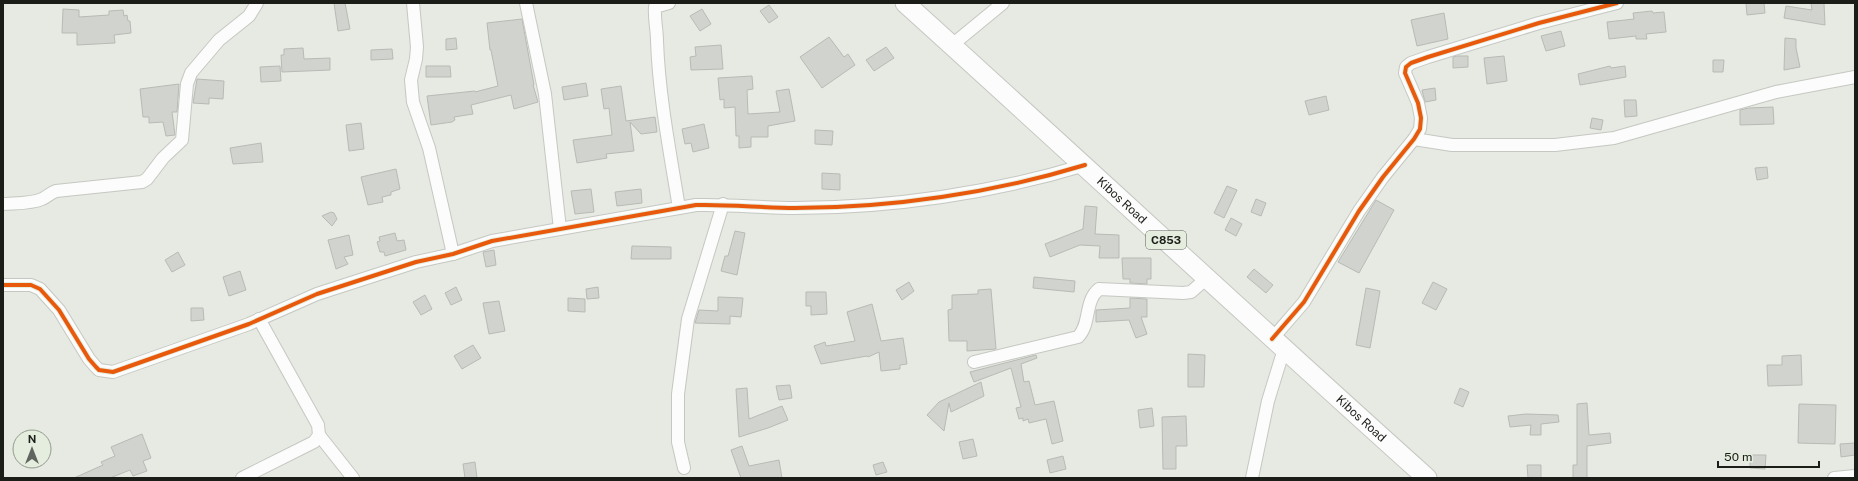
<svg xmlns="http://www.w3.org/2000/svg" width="1858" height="481" viewBox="0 0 1858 481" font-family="'Public Sans',sans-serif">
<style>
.building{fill:#d0d3ce;stroke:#b8bbb5}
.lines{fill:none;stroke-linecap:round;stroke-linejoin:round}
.minor-casing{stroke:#c5c8c2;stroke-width:14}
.primary-casing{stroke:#c5c8c2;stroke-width:21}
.minor{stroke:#fbfcfb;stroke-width:12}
.primary{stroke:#fbfcfb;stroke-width:19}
.cycleway-casing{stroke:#e5eddf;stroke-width:6}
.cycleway{stroke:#e8590c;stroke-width:4}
.labels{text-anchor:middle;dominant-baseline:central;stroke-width:3.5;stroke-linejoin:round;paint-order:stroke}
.shield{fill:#e5eddf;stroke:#575b54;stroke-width:1}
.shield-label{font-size:11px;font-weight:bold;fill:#1a1d18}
.street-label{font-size:12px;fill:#1a1d18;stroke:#e5eddf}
</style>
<rect width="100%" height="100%" fill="#e6eae2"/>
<g class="building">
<polygon points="334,3 345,3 350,29 338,31"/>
<polygon points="1746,3 1764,3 1765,13 1747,15"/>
<polygon points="1811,3 1824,3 1825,25 1784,18 1786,6 1812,10"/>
<polygon points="769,5 778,17 769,23 760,11"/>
<polygon points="63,9 79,10 79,17 109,15 109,11 123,10 124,16 127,15 128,21 130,21 131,33 114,35 115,43 77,45 77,33 62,33"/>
<polygon points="702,9 711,24 700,31 690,16"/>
<polygon points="1652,11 1653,13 1664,12 1666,32 1646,34 1647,39 1636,39 1636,36 1609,39 1607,22 1634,19 1633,13"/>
<polygon points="1444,13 1448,39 1417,46 1411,20"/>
<polygon points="522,19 534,85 533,85 538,102 514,109 511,95 471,105 473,114 454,117 455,120 452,122 431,125 427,96 475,91 475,92 498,86 491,50 490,50 487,23"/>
<polygon points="1561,31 1565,46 1546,51 1541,36"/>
<polygon points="829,37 844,57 848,54 855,65 822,88 800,57"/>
<polygon points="456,38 457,49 446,50 446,39"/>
<polygon points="1785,38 1796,39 1796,48 1800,67 1784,70"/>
<polygon points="721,45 723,69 691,70 690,57 696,56 695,47"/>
<polygon points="886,47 894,58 874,71 866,60"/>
<polygon points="303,48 304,59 330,58 330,70 282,72 281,55 284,55 284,49"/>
<polygon points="392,49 393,59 371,60 371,50"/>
<polygon points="1457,56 1468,56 1468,67 1453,68 1453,57"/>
<polygon points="1504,56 1507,81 1487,84 1484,58"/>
<polygon points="1713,60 1724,60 1723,72 1713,72"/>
<polygon points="280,66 281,81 261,82 260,67"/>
<polygon points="426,66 450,66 451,77 426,77"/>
<polygon points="1610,66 1611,68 1625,66 1626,77 1580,85 1578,74"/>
<polygon points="752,76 753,89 747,90 748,114 780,112 776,91 789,89 795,121 768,126 768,137 751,137 751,147 739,148 739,136 736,136 735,107 724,108 724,99 720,100 718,78"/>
<polygon points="197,79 224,81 223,99 209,98 209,104 193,103"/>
<polygon points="586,83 588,96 564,100 562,87"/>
<polygon points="179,84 177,112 172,112 175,135 166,136 163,122 149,123 149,117 143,117 140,89"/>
<polygon points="621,86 626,121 655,117 657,132 641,134 630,122 634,151 606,154 607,158 577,163 573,140 612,135 609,108 604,109 601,89"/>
<polygon points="1435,88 1436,100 1425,102 1422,90"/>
<polygon points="1326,96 1329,110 1309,115 1305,101"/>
<polygon points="1624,100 1636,100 1637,116 1625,117"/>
<polygon points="1773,107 1774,124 1740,125 1740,110 1749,108"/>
<polygon points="1592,118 1603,120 1601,130 1590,128"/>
<polygon points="361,123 364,149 349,151 346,125"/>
<polygon points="704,124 709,148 693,152 691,143 685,144 682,129"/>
<polygon points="815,130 833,131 832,145 815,144"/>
<polygon points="261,143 263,162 233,164 230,148"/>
<polygon points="1767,167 1768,178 1757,180 1755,168"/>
<polygon points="396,169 400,189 391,192 391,195 382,197 383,202 368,205 361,177"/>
<polygon points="822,173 840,174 840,190 822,189"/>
<polygon points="1227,186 1237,190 1224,218 1214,213"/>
<polygon points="591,189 594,212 575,214 571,191"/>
<polygon points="641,189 642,203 617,206 615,192"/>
<polygon points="1256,199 1266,203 1261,216 1251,212"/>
<polygon points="1376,200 1394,210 1359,273 1338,262"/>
<polygon points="1085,206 1097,207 1095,234 1119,235 1119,258 1099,258 1100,246 1080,245 1050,257 1045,244 1083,229"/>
<polygon points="331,212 334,213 337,219 332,226 322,216"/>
<polygon points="1231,218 1242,224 1236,236 1225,230"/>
<polygon points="735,231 745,233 737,275 721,271 725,256 728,256"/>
<polygon points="395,233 397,241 404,240 406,250 385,256 384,252 380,252 377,242 380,241 379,237"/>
<polygon points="349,235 353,255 344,257 348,264 336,269 328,240"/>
<polygon points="632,246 671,247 671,259 631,259"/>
<polygon points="494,250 496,265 486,267 483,252"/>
<polygon points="178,252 185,265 172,272 165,260"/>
<polygon points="1122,258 1151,258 1151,279 1147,279 1147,284 1130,283 1130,279 1123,279"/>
<polygon points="1254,269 1273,285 1266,293 1247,277"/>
<polygon points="240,271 246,290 229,296 223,277"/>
<polygon points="1034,277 1075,281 1074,292 1033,288"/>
<polygon points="909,282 914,291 902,300 896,290"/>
<polygon points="1433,282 1447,289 1436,310 1422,303"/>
<polygon points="456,287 462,300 451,305 445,293"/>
<polygon points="598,287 599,298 587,299 586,289"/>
<polygon points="1366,288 1380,291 1370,348 1356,345"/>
<polygon points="991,289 996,349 967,351 967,341 949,341 948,310 952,309 952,295 978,294 978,290"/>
<polygon points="806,292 826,292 827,314 811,315 811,306 806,306"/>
<polygon points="425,295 432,309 421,315 413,302"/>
<polygon points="718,297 743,298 741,317 730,316 730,324 695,323 699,310 718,311"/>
<polygon points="568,298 585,299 585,312 568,311"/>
<polygon points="1130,298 1147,299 1147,317 1141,317 1147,334 1136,338 1129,320 1096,322 1096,310 1130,308"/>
<polygon points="499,301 505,331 489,334 483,303"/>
<polygon points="872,304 881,341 903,338 907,364 900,365 900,369 881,371 879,352 868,357 867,356 821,364 814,346 825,342 826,346 855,341 847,312"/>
<polygon points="191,308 203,308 204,320 191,321"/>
<polygon points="473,345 481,358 462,369 454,356"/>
<polygon points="1188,354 1205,355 1204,387 1188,387"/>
<polygon points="1036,355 1037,358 1021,364 1024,382 1029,381 1035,405 1054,401 1063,441 1052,444 1046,419 1029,423 1028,419 1023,421 1023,418 1019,419 1016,408 1021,407 1011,368 974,382 970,372"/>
<polygon points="1801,355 1802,385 1768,386 1767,365 1782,365 1782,356"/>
<polygon points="981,382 984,396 951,412 949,403 944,431 927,415 939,402"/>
<polygon points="790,385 792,398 779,400 776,386"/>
<polygon points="747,388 749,419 782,406 788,420 768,428 739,437 736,389"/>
<polygon points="1460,388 1469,392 1463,407 1454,403"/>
<polygon points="1587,403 1589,435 1610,433 1611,443 1587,446 1587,478 1573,478 1573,465 1577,465 1577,404"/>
<polygon points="1799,404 1836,405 1835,444 1798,443"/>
<polygon points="1152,408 1154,426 1140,428 1138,410"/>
<polygon points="1526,414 1558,415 1559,422 1541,424 1541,435 1530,435 1531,425 1510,427 1508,416"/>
<polygon points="1186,416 1187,446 1176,446 1176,469 1163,469 1162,417"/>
<polygon points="142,434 151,458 143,461 147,471 133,476 130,470 110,478 74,478 103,465 101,462 115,456 111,447"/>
<polygon points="973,439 977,456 963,459 959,442"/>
<polygon points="1855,443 1855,455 1841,457 1840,444"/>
<polygon points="742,446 749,466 779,460 782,478 741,478 731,450"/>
<polygon points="1750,455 1766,455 1765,469 1750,468"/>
<polygon points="1063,456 1066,469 1050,473 1047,460"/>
<polygon points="475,462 477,478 465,478 463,464"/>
<polygon points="883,462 887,472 876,475 873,465"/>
<polygon points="1527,465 1541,465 1541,478 1528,478"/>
</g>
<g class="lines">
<defs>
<g id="minor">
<polyline points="413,3 417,47 416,59 411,80 413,102 429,148 453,254"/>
<polyline points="526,3 545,94 560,229"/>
<path d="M669,3L655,7C654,19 657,29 657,41C659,97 670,152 679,208"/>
<polyline points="952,45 1003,3"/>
<polyline points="1414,139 1452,145 1555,145 1614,138 1776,92 1855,77"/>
<path d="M3,204C15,203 31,204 42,199C47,197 50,193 56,191L142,182L147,179L163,158L182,140L187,84L191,73L219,40L249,16L257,3"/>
<path d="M3,285H31L40,289L59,310L89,359L96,367L99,370L113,372L249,324L317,294L416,262L453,254L492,241L696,205C729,204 762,208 795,208C891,208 993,193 1085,165"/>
<polyline points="1272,339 1304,302 1359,211 1383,177 1414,139 1420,129 1421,118 1418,103 1405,73 1406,67 1411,63 1428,57 1539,23 1617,3"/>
<path d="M974,362L1078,337C1091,324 1084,301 1099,289L1183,293L1191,292L1207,278"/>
<polyline points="319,435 353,478"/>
<polyline points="684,468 678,442 678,394 688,319 723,204"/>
<polyline points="242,478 314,442 319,435 318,425 259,319"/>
<polyline points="1252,478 1268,401 1284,349"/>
<polyline points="1834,478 1855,476"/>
</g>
<g id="primary">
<path id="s1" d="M905,3C1080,161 1252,321 1427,478"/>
</g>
</defs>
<use href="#minor" class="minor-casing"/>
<use href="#primary" class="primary-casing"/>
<use href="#minor" class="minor"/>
<use href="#primary" class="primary"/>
<defs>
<g id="cycleway">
<path d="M3,285H31L40,289L59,310L89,359L96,367L99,370L113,372L249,324L317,294L416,262L453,254L492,241L696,205C729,204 762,208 795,208C891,208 993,193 1085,165"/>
<polyline points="1272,339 1304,302 1359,211 1383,177 1414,139 1420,129 1421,118 1418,103 1405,73 1406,67 1411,63 1428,57 1539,23 1617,3"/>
</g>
</defs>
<use href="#cycleway" class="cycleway-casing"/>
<use href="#cycleway" class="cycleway"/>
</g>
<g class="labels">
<rect class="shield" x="1146" y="231" width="40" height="18" rx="3"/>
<g class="shield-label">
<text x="1166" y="240">C853</text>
</g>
<g class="street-label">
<text stroke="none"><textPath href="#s1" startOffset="293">Kibos Road</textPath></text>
<text stroke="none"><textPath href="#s1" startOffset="617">Kibos Road</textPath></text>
</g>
</g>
<rect width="1858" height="481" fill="none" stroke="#1a1d18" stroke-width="8"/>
<g transform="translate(32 449)"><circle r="19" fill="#e5eddf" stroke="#949a8f"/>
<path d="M0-3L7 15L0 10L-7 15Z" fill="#61655f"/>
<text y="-6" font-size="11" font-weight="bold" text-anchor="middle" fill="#1a1d18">N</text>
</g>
<path d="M1718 461v6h101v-6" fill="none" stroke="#1a1d18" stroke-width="2"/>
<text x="1724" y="461" font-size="12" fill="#1a1d18" stroke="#e5eddf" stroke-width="3" paint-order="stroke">50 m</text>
</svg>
